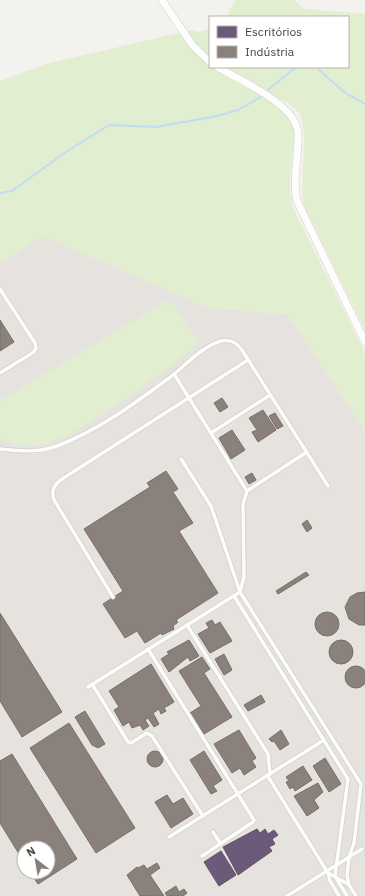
<svg xmlns="http://www.w3.org/2000/svg" width="365" height="896" viewBox="0 0 365 896" font-family="'IBM Plex Sans',sans-serif">
<style>
.industrial{fill:#e6e2de;fill-rule:evenodd}
.green{fill:#e1eecf}
.offices{fill:#6d597a;stroke:#635366}
.industry{fill:#8a817c;stroke:#776f68}
.lines{fill:none;stroke-linecap:round;stroke-linejoin:round}
.stream{stroke:#c0ddf1;stroke-width:2}
.service-casing{stroke:#d2d0cb;stroke-width:5}
.minor-casing{stroke:#d2d0cb;stroke-width:8}
.service{stroke:#fdfdfc;stroke-width:3.5}
.minor{stroke:#fdfdfc;stroke-width:7}
</style>
<rect width="100%" height="100%" fill="#f4f2ee"/>
<path class="industrial" d="M43,236L209,308L288,314L365,430V896H0V260L3,261ZM24,848H48V872H24Z"/>
<g class="green">
<path d="M235,0H294L300,6L306,9L365,14V330L304,206C298,180 311,130 298,112C293,106 286,102 280,99L274,106L286,115L295,130L290,178V190L293,208L365,353V430L288,314L209,308L43,236L3,261L0,260V81L46,64L191,30L198,32L210,29V67H348V17H227Z"/>
<path d="M168,300L176,308L199,343C166,370 135,394 98,417C83,427 65,438 47,443C32,448 14,446 0,439V401Z"/>
</g>
<g class="offices">
<polygon points="257,829 260,833 265,829 268,834 274,830 278,835 272,839 275,844 269,847 272,851 238,875 223,847"/>
<polygon points="221,851 236,875 219,886 204,862"/>
</g>
<g class="industry">
<polygon points="0,320 14,342 0,351"/>
<polygon points="222,398 228,407 220,412 214,403"/>
<polygon points="263,410 276,430 258,442 252,432 257,430 249,418"/>
<polygon points="275,413 283,426 277,429 269,416"/>
<polygon points="232,430 245,450 231,459 219,438"/>
<polygon points="166,471 178,489 173,492 193,523 179,531 218,593 176,620 178,622 173,626 174,629 162,635 161,633 145,643 137,631 125,638 103,604 123,591 84,529 150,487 147,483"/>
<polygon points="252,473 256,480 249,484 245,477"/>
<polygon points="307,520 312,528 307,532 302,524"/>
<polygon points="306,572 309,575 278,594 276,591"/>
<polygon points="365,592 365,625 359,625 349,619 345,607 350,597 357,593"/>
<circle cx="327" cy="624" r="12"/>
<polygon points="0,613 62,712 22,737 0,701"/>
<polygon points="212,620 215,625 220,622 232,641 210,653 198,634 209,628 206,623"/>
<circle cx="341" cy="652" r="12"/>
<polygon points="189,640 199,656 190,661 188,657 169,672 161,659 169,654 167,652"/>
<polygon points="224,654 232,670 224,675 215,659"/>
<polygon points="202,657 210,669 204,673 232,717 204,734 190,713 201,706 179,671"/>
<polygon points="151,664 174,702 164,708 166,711 161,714 159,709 153,713 159,724 154,727 148,718 145,720 149,726 143,730 140,725 132,728 129,722 123,726 114,710 119,707 109,691"/>
<circle cx="356" cy="677" r="11"/>
<polygon points="261,695 265,702 248,711 244,705"/>
<polygon points="85,711 105,744 98,748 92,745 75,717"/>
<polygon points="69,723 135,828 96,853 30,748"/>
<polygon points="239,730 256,758 252,761 256,767 244,775 240,768 232,773 214,744"/>
<polygon points="281,730 289,744 280,750 274,741 272,742 269,739"/>
<circle cx="155" cy="759" r="8"/>
<polygon points="204,751 222,780 213,786 217,791 211,794 190,760"/>
<polygon points="12,754 77,859 38,884 30,872 48,872 48,848 24,848 24,862 0,823 0,761"/>
<polygon points="325,758 341,784 329,792 313,766"/>
<polygon points="303,766 312,780 295,791 293,787 290,789 286,782 289,781 286,777"/>
<polygon points="318,783 323,792 314,800 319,808 307,816 294,796"/>
<polygon points="167,795 173,804 183,798 193,814 171,828 155,802"/>
<polygon points="157,863 160,868 150,875 164,896 140,896 127,875 137,867 138,868 144,865 147,869"/>
<polygon points="176,886 179,892 184,889 187,893 183,896 167,896 165,893"/>
</g>
<g class="lines">
<g class="stream">
<polyline points="309,67 317,68 344,92 365,104"/>
<polyline points="268,90 296,67"/>
<polyline points="0,193 12,191 63,154 109,125 156,127 217,116 238,110 261,97"/>
</g>
<defs>
<g id="service">
<polyline points="0,289 35,343 36,348 34,352 0,373"/>
<polyline points="174,374 247,491"/>
<polyline points="211,433 270,395"/>
<path d="M0,449C19,451 39,453 57,446C99,430 134,404 169,378C185,366 201,347 221,341C230,339 236,342 242,350L328,486"/>
<polyline points="181,459 211,506 240,592 361,784 354,843 349,857 347,875 349,885 356,896"/>
<polyline points="234,596 348,779 335,876 347,896"/>
<path d="M113,597L54,500C51,490 54,485 62,479L248,360"/>
<polyline points="187,625 268,754 270,774"/>
<polyline points="148,649 254,820 253,822 202,856"/>
<polyline points="92,684 128,742 131,743 147,733 152,736 203,816"/>
<polyline points="88,687 240,592 244,577 243,504 247,491 307,452"/>
<polyline points="267,775 328,873 330,881 339,896"/>
<polyline points="213,832 220,843"/>
<polyline points="169,837 324,740"/>
<polyline points="328,873 348,884"/>
<polyline points="287,896 362,849"/>
</g>
<g id="minor">
<polyline points="162,0 193,46 210,62"/>
<path d="M217,67C240,80 297,105 298,133C299,157 292,178 297,201L365,342"/>
</g>
</defs>
<use href="#service" class="service-casing"/>
<use href="#minor" class="minor-casing"/>
<use href="#service" class="service"/>
<use href="#minor" class="minor"/>
</g>
<rect x="209" y="16" width="140" height="52" fill="#ffffff" stroke="#b7b4b0"/>
<rect x="217" y="26" width="20" height="12" fill="#6d597a" stroke="#b7b4b0"/>
<text x="245" y="36" font-size="12" fill="#4b4439">Escritórios</text>
<rect x="217" y="46" width="20" height="12" fill="#8a817c" stroke="#b7b4b0"/>
<text x="245" y="56" font-size="12" fill="#4b4439">Indústria</text>
<g transform="translate(36 860) rotate(329)"><circle r="19" fill="#ffffff" stroke="#b7b4b0"/>
<path d="M0-3L7 15L0 10L-7 15Z" fill="#868178"/>
<text y="-6" font-size="11" font-weight="bold" text-anchor="middle" fill="#4b4439">N</text>
</g>
</svg>
